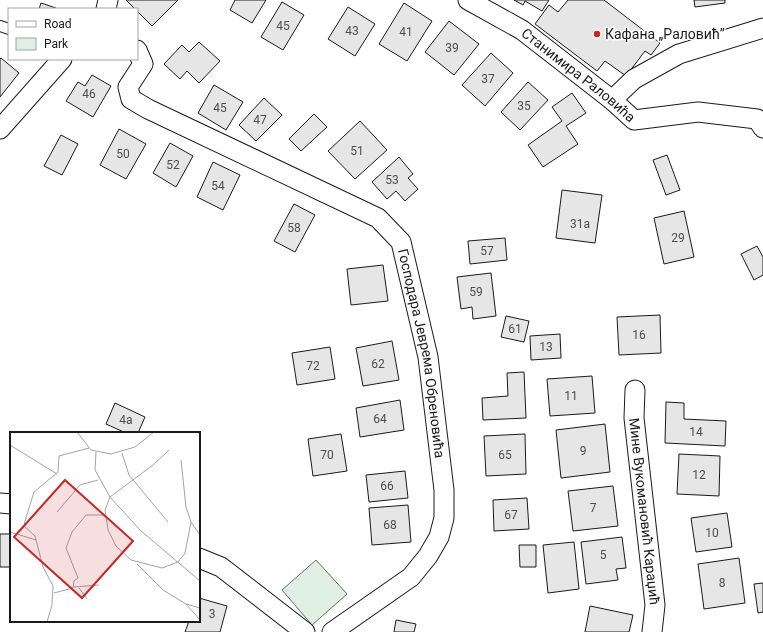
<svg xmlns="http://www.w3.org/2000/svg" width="763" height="632" viewBox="0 0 763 632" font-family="Roboto,sans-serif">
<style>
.green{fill:#e0efe3;stroke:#6a6a6a}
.building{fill:#e6e6e6;stroke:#1a1a1a}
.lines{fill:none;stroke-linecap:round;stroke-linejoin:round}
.lane-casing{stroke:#1a1a1a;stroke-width:12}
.street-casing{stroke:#1a1a1a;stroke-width:21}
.lane{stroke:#fff;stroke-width:10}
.street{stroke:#fff;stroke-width:19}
.poi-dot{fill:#c62828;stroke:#fff;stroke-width:1.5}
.labels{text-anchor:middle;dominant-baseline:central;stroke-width:3;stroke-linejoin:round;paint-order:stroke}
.number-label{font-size:12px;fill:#4d4d4d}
.poi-label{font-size:14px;fill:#1a1a1a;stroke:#fff;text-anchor:start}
.street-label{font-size:14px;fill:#1a1a1a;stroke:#fff}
.inset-road{fill:none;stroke:#a3a3a3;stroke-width:1}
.view{fill:#c62828;fill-opacity:0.15;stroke:#c62828;stroke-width:2}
.inset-edge{fill:none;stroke:#1a1a1a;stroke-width:2}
</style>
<rect width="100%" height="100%" fill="#fff"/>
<polygon class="green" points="316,560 347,594 312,625 282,590"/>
<g class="building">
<polygon points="126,0 178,0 152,26 137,11 137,9 135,9"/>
<polygon points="235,0 266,0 252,23 230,10"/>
<polygon points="514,0 549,0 542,11 525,1 523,5"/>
<polygon points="568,0 604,0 660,43 651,55 645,51 626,76 605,61 597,71 535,24 549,5 558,12"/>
<polygon points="694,0 725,0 725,3 695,7"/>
<polygon points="282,2 304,15 283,50 261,37"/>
<polygon points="41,3 56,8 56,9 39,9"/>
<polygon points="404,3 432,21 407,61 379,44"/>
<polygon points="348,7 375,24 355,56 328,39"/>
<polygon points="449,21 479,44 454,75 425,52"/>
<polygon points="199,42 220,61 199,83 187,71 180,79 164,64 182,45 189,52"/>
<polygon points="491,53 513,73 485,106 462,85"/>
<polygon points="1,58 19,73 0,97 0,59"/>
<polygon points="92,75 111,86 93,117 66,101 78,82 85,86"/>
<polygon points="528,82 548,100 520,130 501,112"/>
<polygon points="214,85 243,102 226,130 198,113"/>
<polygon points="572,93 586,113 566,126 578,144 543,167 528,145 562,121 552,107"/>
<polygon points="264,98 282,115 256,141 239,125"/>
<polygon points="314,114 327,127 301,151 289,139"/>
<polygon points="360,121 387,150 355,179 328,151"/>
<polygon points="119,129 146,144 126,179 100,165"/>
<polygon points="61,135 78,144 62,175 44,166"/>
<polygon points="170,143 193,156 176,187 153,173"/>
<polygon points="667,155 680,190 666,195 653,160"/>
<polygon points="399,157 413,174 408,178 418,189 405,201 396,191 387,199 372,182"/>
<polygon points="213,162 240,175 223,210 197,197"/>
<polygon points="562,190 602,195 595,243 556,238"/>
<polygon points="294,204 315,215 295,252 274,241"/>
<polygon points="684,211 694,257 664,264 654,218"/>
<polygon points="505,238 507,260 470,264 468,241"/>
<polygon points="757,246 763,257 763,275 754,280 741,254"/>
<polygon points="383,265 388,301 351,305 347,269"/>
<polygon points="491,273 496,316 473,319 472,307 461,309 457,277"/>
<polygon points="660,315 661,353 619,355 617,317"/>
<polygon points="506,316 529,321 524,342 501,337"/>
<polygon points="560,334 561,358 531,360 530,336"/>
<polygon points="392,341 399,380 363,386 356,348"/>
<polygon points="330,347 335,379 297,385 292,353"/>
<polygon points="524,372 526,418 483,420 482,398 508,396 507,373"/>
<polygon points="592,376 595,413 550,416 547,379"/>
<polygon points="400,400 404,430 360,437 356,408"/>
<polygon points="666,402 684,403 684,419 726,421 725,446 665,443"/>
<polygon points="115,403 145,417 138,433 126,433 106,424"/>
<polygon points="605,424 610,472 561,478 556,430"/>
<polygon points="341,434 347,471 313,476 308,439"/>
<polygon points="525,434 526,474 486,476 484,436"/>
<polygon points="11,439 11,474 10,474"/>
<polygon points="679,454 720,456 719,496 677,494"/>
<polygon points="405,471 408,498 369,502 366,475"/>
<polygon points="613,486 618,526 573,531 568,491"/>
<polygon points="527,498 529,529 494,531 493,500"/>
<polygon points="408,505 411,542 372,545 369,508"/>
<polygon points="727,513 732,547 696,552 691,518"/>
<rect x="0" y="534" width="11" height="33"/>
<polygon points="622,537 626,568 616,569 618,580 586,584 581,542"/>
<polygon points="574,542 579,589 548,593 543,545"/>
<polygon points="519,545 536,545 536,567 520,567"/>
<polygon points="739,558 745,603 704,609 698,564"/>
<polygon points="763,583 763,612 758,613 754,584"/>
<polygon points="199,598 227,606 220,632 185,632 189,621 199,621"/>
<polygon points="590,606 633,615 629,632 585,632"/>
<polygon points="396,620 416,624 414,632 394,632"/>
</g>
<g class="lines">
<defs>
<polyline id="lane" points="0,26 9,29"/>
<g id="street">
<path id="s1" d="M468,0L522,30L612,100L634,120L698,112L757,119L763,128"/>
<polyline points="106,9 108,0"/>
<path id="s2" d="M137,50L143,64L128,87L131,99L148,109L378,218L401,242L428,357L444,490V518L439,537L428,556L411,577L332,632"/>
<polyline points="612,100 634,79 679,54 763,28"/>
<polyline points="0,129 62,59"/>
<path id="s3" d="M635,390L634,418L655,605L652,632"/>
<polyline points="0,503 11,504"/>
<polyline points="199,558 221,567 305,632"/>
</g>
</defs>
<use href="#lane" class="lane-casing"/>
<use href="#street" class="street-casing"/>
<use href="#lane" class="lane"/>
<use href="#street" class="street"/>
</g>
<circle class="poi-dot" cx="597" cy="34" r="4"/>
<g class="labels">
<g class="number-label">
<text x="283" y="26">45</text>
<text x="352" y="31">43</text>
<text x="406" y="32">41</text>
<text x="452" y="48">39</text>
<text x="488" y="79">37</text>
<text x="89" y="94">46</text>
<text x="524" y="106">35</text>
<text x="220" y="108">45</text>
<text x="260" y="120">47</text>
<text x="357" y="151">51</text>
<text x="123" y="154">50</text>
<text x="173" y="165">52</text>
<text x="392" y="180">53</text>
<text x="218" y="186">54</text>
<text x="580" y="224">31a</text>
<text x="294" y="228">58</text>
<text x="678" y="238">29</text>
<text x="487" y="251">57</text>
<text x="476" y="292">59</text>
<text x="515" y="329">61</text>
<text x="639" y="335">16</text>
<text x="546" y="347">13</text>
<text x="378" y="364">62</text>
<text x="313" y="366">72</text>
<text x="571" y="396">11</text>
<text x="380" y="419">64</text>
<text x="126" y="420">4a</text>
<text x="696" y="432">14</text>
<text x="583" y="451">9</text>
<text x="327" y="455">70</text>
<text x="505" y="455">65</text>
<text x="699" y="475">12</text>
<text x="387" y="486">66</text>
<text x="593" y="508">7</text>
<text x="511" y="515">67</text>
<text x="390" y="525">68</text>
<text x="712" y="533">10</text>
<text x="603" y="555">5</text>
<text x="722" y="583">8</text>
<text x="212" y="614">3</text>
</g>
<g class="poi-label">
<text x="605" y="34">Кафана „Раловић”</text>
</g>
<g class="street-label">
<text stroke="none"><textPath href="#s1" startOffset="134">Станимира Раловића</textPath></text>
<text stroke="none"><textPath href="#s2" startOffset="476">Господара Јеврема Обреновића</textPath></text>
<text stroke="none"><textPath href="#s3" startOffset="122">Мине Вукомановић Караџић</textPath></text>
</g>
</g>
<g transform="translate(10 432)">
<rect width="190" height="190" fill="#fff"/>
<path class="inset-road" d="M67,0L81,18L101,22L125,15L144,0M0,13L47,42M159,18L143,33L100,65L95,78L98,98L106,114L121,128L152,136L168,130L175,121L181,90M86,20L85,38L100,65L130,98L190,149M112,21L119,43L158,90M171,28L176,75L181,90L190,103M47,80L70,53L88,48M0,100L26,108M127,132L153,158L176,172L190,176M64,155L89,153M69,156L77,167M44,161L63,156L64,149L68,146L56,116L62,100L76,83H95M176,172L190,188M37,190L42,173L43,154L33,135L25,104L14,94L15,89L24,60L48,40L49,24L79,16"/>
<path class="view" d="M55,48L123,109L72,166L4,105Z"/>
<rect width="190" height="190" class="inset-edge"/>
</g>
<rect x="8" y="8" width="130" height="52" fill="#ffffff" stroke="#a3a3a3"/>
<rect x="16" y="21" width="20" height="6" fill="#ffffff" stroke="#a3a3a3"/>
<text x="44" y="28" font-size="12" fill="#1a1a1a">Road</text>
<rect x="16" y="38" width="20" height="12" fill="#e0efe3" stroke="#a3a3a3"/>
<text x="44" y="48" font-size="12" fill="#1a1a1a">Park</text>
</svg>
